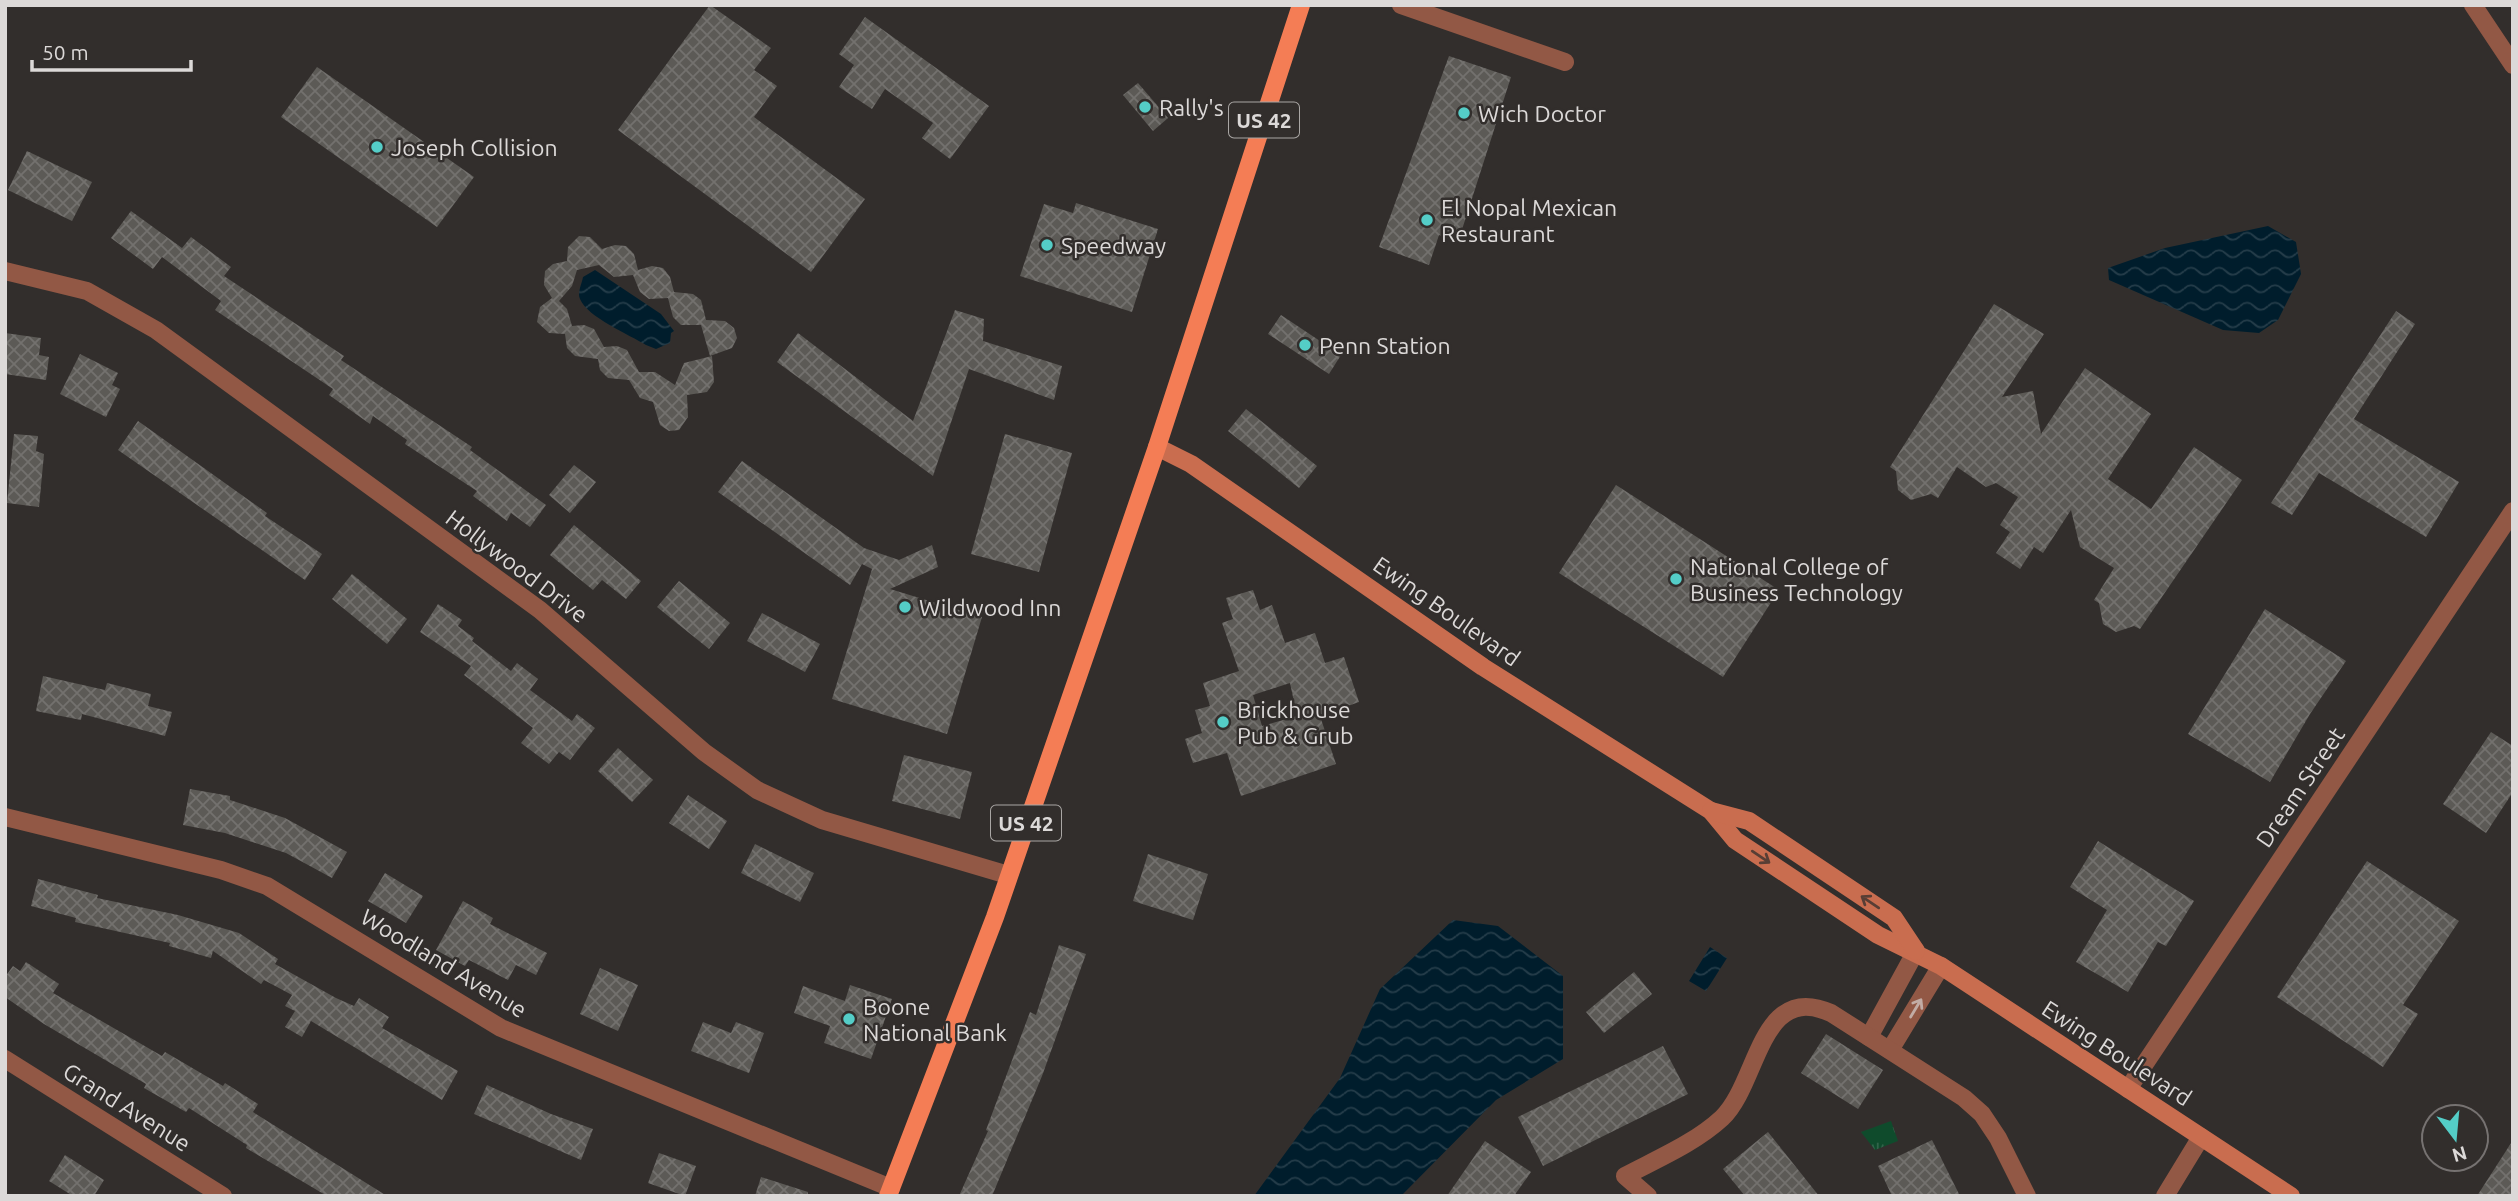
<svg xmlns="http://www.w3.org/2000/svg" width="2518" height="1201" viewBox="0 0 2518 1201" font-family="Ubuntu,sans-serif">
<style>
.park{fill:url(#park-tufts)}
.water{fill:url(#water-waves)}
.building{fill:url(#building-cross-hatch);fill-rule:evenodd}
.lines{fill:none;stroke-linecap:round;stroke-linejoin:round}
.street{stroke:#925845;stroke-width:18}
.secondary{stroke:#c96d4f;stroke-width:18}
.primary{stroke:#f47d55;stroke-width:18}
.oneway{stroke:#583e35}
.oneway2{stroke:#c2aca5}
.poi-dot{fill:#54cdc7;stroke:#322e2c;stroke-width:2.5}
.labels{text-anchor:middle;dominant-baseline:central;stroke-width:5;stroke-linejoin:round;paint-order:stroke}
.shield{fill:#322e2c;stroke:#a9a6a4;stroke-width:2}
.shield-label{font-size:21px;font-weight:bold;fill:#dcd9d8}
.poi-label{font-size:23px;fill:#dcd9d8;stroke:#322e2c;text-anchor:start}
.street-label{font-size:23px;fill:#dcd9d8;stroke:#322e2c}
</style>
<defs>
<pattern id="park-tufts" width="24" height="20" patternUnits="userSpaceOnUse" patternTransform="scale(1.75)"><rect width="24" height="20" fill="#0f4b2c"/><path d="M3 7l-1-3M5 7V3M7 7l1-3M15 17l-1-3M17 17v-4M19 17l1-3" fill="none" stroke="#31644a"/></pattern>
<pattern id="water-waves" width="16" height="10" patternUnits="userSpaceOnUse" patternTransform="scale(1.75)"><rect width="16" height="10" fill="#001d2c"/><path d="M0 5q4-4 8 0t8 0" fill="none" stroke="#253d4a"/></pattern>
<pattern id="building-cross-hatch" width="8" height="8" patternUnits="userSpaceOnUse" patternTransform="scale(1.75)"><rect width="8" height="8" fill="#5c5a56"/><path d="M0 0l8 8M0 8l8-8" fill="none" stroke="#73716e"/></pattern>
</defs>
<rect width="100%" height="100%" fill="#322e2c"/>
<polygon class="park" points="1891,1121 1898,1141 1875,1150 1861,1132"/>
<g class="water">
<polygon points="2268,226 2296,242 2301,274 2278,320 2259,333 2223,330 2109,280 2108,268 2165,248"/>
<path d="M595,270L661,314L674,331L671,333L670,343L656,349L646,345C630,335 587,317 580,299C577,293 582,283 583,277Z"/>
<polygon points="1453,920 1498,926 1563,976 1563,1059 1496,1100 1401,1196 1254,1196 1340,1078 1380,989"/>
<polygon points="1710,947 1727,958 1706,991 1689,981"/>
</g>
<g class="building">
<polygon points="710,5 771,48 754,70 777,86 754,117 865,199 811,272 618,130"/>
<polygon points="865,17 989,106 950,159 922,138 933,123 885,89 872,109 839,87 854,65 839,54"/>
<polygon points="1449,56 1511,77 1458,242 1439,235 1429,265 1379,247"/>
<polygon points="317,67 474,177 437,227 281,117"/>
<polygon points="1138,83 1168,118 1153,131 1123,95"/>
<polygon points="27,151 92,182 72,221 8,190"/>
<polygon points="1076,203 1158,229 1132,312 1020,276 1044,204 1073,213"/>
<polygon points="131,211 182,248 191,237 231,267 224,276 344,356 341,360 472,447 470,450 546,505 530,527 511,513 507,521 473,496 477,491 405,444 407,440 373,416 370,424 329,395 333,389 215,310 221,301 162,257 153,269 111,238"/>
<polygon points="579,236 590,237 602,249 615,245 626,246 634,254 638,270 652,266 663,268 670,277 674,292 693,294 701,300 706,320 725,321 734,328 737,338 732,348 710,356 701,325 681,325 673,317 668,298 649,299 640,292 633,275 614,277 599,265 577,270 572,286 559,301 567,309 572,326 584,325 594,329 604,347 617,346 627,350 639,372 655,372 675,385 684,363 712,356 714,382 707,392 687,395 688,417 679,430 669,431 660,425 653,402 640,398 629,380 608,378 600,370 598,359 575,356 567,348 565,334 549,333 537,322 540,307 552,298 544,285 545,271 553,264 567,261 568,247"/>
<polygon points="1994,304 2044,334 2002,397 2033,391 2041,434 2085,368 2151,414 2108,479 2151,509 2194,447 2242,480 2140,629 2134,626 2116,632 2103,624 2099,603 2094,600 2114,568 2080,547 2071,510 2043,553 2034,547 2020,569 1996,553 2010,532 2000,525 2018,497 1996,483 1986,487 1957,467 1938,498 1931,494 1911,500 1898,490 1896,471 1890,467"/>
<polygon points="955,310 984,319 983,341 1062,366 1054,400 969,369 933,476 777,362 798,333 913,421"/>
<polygon points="2396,311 2415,324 2354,419 2459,482 2426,537 2319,473 2292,515 2271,503"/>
<polygon points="1281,315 1341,355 1329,374 1268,334"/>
<polygon points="5,333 41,338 39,355 49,357 46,380 5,374"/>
<polygon points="80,354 118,373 112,385 120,389 106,417 60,394"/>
<polygon points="1246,409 1317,466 1299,488 1228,431"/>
<polygon points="138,421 267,513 265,516 322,554 305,580 118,450"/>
<polygon points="14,434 38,436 36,451 44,454 39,507 7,503"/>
<polygon points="1005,434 1072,453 1039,572 971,554"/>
<polygon points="742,461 864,548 899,560 932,545 938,567 890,589 982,617 947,734 832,699 872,569 862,564 850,585 718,492"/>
<polygon points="574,465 596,482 570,513 549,495"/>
<polygon points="1616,485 1779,590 1723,677 1559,573"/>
<polygon points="574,525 641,581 626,599 602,580 593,590 550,555"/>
<polygon points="352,574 407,619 387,644 332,599"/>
<polygon points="679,581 730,623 709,649 657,607"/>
<path d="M1253,590L1260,610L1272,605L1285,643L1315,633L1325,663L1344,657L1359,702L1320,716L1336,764L1241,796L1227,753L1193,763L1185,739L1202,733L1195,710L1210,706L1203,683L1239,671L1222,623L1233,619L1226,598ZM1290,683L1297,716L1262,726L1253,695Z"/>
<polygon points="438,604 462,620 458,626 474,638 472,641 511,671 517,663 538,679 530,690 572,721 577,714 595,728 570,760 559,752 549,764 521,743 533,728 464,675 471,666 420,632"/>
<polygon points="2265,609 2346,661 2310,714 2270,782 2188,734"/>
<polygon points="762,613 820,644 805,672 747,641"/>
<polygon points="43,676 105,690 107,683 151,694 148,706 172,712 165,736 82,714 81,720 36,711"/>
<polygon points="2491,732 2513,746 2513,792 2486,833 2443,804"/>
<polygon points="618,748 653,780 632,802 598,771"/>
<polygon points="904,755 972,772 960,819 892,801"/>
<polygon points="190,789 230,796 230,800 285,818 347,852 332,878 286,853 225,833 183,825"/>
<polygon points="688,795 727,821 709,849 669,823"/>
<polygon points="2098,841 2194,901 2166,946 2158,942 2128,992 2076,962 2107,910 2070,887"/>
<polygon points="755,844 814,873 800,902 741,873"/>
<polygon points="1148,854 1208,874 1193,920 1133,901"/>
<polygon points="2367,861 2459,921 2403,1005 2418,1014 2383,1067 2277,997"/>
<polygon points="385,873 423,896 406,923 368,901"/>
<polygon points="38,879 98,895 97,898 178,915 239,933 278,959 275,964 336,998 354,1006 359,998 389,1017 382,1028 458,1071 442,1100 311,1021 302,1037 285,1027 295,1011 285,1006 292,995 264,980 261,984 213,951 211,958 169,946 170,943 75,922 76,918 31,906"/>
<polygon points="463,901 493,918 490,924 547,953 536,975 516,965 508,980 469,960 465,966 436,950"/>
<polygon points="1059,945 1086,954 1042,1076 992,1196 959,1196 988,1131 986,1130 1030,1012 1036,1015"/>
<polygon points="26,962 59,984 53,993 162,1056 165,1052 223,1086 225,1083 258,1104 253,1112 387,1196 327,1196 246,1148 247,1145 189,1108 186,1112 144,1088 146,1084 44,1024 5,997 5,977 13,966 20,971"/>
<polygon points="600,968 638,985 618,1031 580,1014"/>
<polygon points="1634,972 1652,994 1604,1033 1586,1012"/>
<polygon points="850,985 892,999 871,1059 824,1043 830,1026 794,1013 803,986 845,1001"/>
<polygon points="703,1022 731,1033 736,1022 764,1033 749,1073 691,1051"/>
<polygon points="1826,1034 1883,1070 1858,1109 1801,1073"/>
<polygon points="1663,1046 1688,1094 1543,1166 1518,1117"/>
<polygon points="487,1085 551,1114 593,1129 581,1160 474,1114"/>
<polygon points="1768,1132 1819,1196 1745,1196 1723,1169"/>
<polygon points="1932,1140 1960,1196 1892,1196 1878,1166"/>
<polygon points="2513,1140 2513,1196 2477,1196"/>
<polygon points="1485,1141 1531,1172 1514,1196 1447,1196"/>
<polygon points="659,1153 696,1166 685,1196 648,1183"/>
<polygon points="65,1155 104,1180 94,1196 73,1196 49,1181"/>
<polygon points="761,1177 808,1192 808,1196 755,1196"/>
</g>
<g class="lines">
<g class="street">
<polyline points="1401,5 1565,62"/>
<polyline points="2473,5 2513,65"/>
<polyline points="5,271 87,291 156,330 540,610 704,752 757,790 822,820 1008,875"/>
<polyline points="5,817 221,870 267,886 501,1028 891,1188"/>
<polyline points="1869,1037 1916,951"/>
<polyline points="1890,1050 1941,966"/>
<polyline points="5,1059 223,1196"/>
<polyline points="2128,1089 2513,511"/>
<path d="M1648,1196L1625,1176C1657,1159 1695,1143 1722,1118C1759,1083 1759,981 1831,1013L1964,1098L1982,1114L1998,1138L2027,1196"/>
<polyline points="2165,1196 2201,1137"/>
</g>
<g class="secondary">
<polyline points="1157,447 1191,464 1483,667 1711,811 1735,840 1878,935 1941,966 2291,1196"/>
<polyline points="1711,811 1749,821 1894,918 1916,951"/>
</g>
<polyline class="primary" points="888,1196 995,917 1157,447 1301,5"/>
</g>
<defs><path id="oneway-shaft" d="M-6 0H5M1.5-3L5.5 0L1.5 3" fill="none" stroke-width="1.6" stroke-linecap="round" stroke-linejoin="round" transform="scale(1.75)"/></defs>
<g class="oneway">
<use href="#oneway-shaft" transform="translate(1761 857) rotate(34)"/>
<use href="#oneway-shaft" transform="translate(1870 902) rotate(-146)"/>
</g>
<use class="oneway2" href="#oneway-shaft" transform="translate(1916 1008) rotate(-59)"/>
<g class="poi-dot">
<circle cx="1145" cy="107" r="7"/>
<circle cx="1464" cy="113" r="7"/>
<circle cx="377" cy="147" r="7"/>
<circle cx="1427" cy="220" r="7"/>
<circle cx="1047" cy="245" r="7"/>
<circle cx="1305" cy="345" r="7"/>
<circle cx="1676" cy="579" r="7"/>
<circle cx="905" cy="607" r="7"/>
<circle cx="1223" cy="722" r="7"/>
<circle cx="849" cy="1019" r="7"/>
</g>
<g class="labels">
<g class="shield">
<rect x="1229" y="102.5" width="70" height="35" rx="5"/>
<rect x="991" y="805.5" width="70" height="35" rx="5"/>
</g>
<g class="shield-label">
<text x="1264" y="120">US 42</text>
<text x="1026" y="823">US 42</text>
</g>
<g class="poi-label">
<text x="1159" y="107">Rally's</text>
<text x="1478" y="113">Wich Doctor</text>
<text x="391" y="147">Joseph Collision</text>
<text x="1441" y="207">El Nopal Mexican<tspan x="1441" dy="26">Restaurant</tspan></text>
<text x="1061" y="245">Speedway</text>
<text x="1319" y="345">Penn Station</text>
<text x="1690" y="566">National College of<tspan x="1690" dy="26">Business Technology</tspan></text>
<text x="919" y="607">Wildwood Inn</text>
<text x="1237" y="709">Brickhouse<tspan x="1237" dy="26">Pub &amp; Grub</tspan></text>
<text x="863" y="1006">Boone<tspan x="863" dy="26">National Bank</tspan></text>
</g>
<g class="street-label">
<text transform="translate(517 566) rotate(37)">Hollywood Drive</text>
<text transform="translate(1447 611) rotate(35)">Ewing Boulevard</text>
<text transform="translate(2300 787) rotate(-56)">Dream Street</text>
<text transform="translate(444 963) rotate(31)">Woodland Avenue</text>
<text transform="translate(2117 1053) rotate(33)">Ewing Boulevard</text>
<text transform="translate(127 1107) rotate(32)">Grand Avenue</text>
</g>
</g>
<rect width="2518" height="1201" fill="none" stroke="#dcd9d8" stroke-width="14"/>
<g transform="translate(2455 1138) rotate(164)"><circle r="33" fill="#322e2c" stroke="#767271" stroke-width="2"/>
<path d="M0-5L12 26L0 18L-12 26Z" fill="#54cdc7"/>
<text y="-10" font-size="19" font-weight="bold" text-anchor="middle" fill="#dcd9d8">N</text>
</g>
<path d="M32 60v10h159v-10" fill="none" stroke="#dcd9d8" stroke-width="3.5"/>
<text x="42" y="60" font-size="21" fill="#dcd9d8" stroke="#322e2c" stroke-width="5" paint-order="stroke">50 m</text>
</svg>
